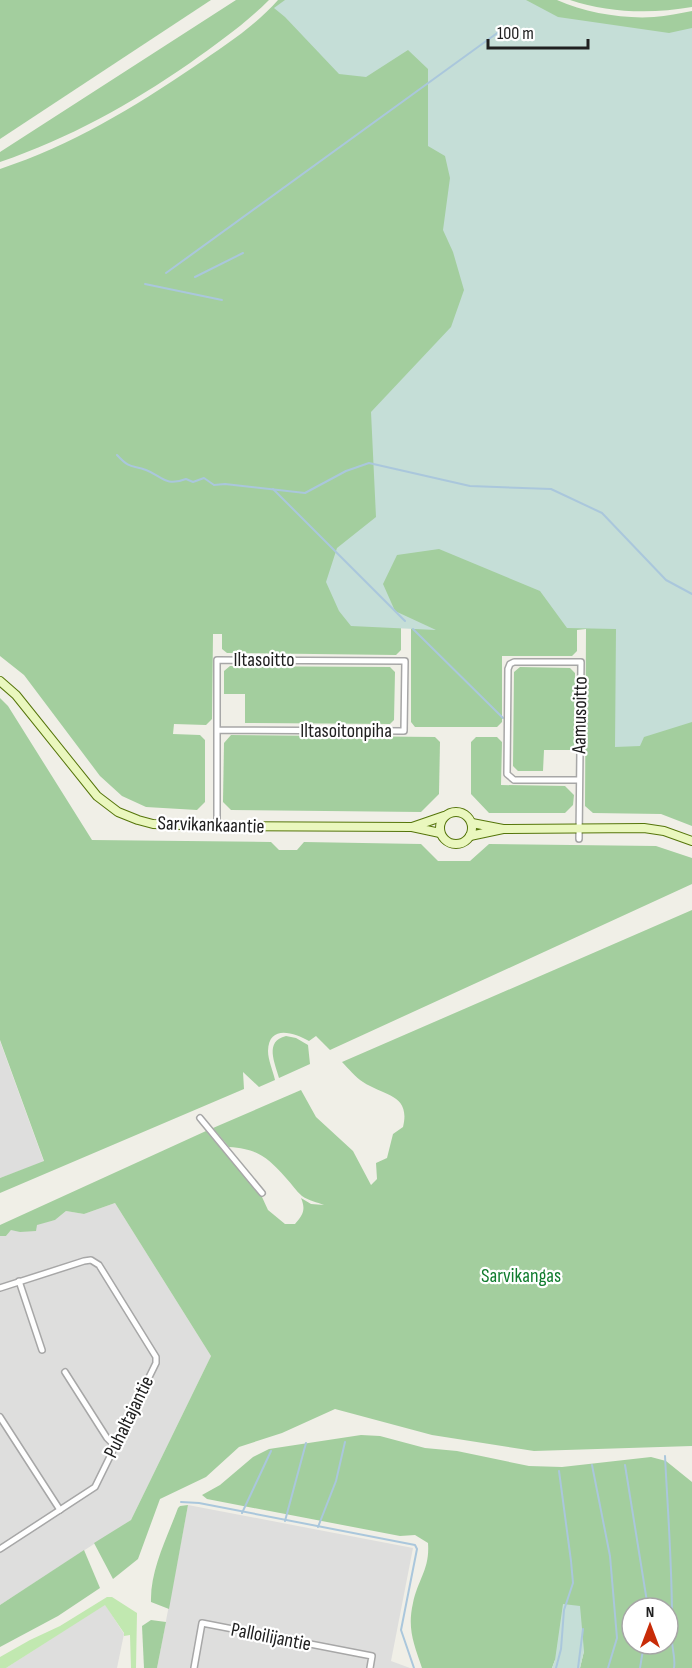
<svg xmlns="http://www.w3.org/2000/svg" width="692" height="1668" viewBox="0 0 692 1668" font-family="'Sofia Sans Condensed',sans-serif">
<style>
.residential{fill:#dededd}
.grass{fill:#c1e8b0}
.forest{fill:#a3ce9e;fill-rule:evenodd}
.wetland{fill:#c5ded7}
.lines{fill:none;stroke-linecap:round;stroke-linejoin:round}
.stream{stroke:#aac7dc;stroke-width:2}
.street-casing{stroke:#a7a7a7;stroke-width:8}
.secondary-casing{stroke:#55750a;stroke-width:10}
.street{stroke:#fff;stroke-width:5}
.secondary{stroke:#eaf7be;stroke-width:8}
.labels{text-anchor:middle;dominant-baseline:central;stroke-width:4.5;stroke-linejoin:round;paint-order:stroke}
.street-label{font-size:20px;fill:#202020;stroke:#fff}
.park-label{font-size:20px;fill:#107c2e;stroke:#fff}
</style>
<rect width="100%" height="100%" fill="#f0efe7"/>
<g class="residential">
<polygon points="0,1041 44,1162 0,1178"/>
<polygon points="115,1203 211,1356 131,1520 0,1605 0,1236 6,1236 11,1230 55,1220 66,1211 84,1214"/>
<polygon points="188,1505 413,1548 391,1661 410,1668 157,1668"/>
<polygon points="105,1604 124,1634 117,1668 6,1668"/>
</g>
<polygon class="grass" points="107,1597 112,1597 137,1613 136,1668 131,1668 130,1635 124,1636 124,1633 105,1605 6,1668 0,1668 0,1657 30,1640 60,1626"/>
<g class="forest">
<polygon points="0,0 211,0 0,139"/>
<path d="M236,0H269C245,24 218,43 190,63C129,105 70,138 0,162V152Z"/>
<path d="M278,0H557C586,13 623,19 654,17C667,16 680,13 692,11V826L661,814L593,813L585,806L586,629L577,630V651L572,656H502V722L497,727H415L411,722V628L401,627V650L396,655L227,653L222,649V634H213L212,719L206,725L174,724L173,734L200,735L205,740V802L197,810L146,807L122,796L100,776L24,675L0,656V169C72,145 133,108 195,66C224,46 254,27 278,0Z"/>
<path d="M570,0H692V7C652,14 608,13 570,0Z"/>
<polygon points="230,666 390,667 395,672 394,720 390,724 245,723 245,694 224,694 224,671"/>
<polygon points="520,667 570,668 575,673 574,750 544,750 543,771 518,771 513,766 514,672"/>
<path d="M0,698L8,706L92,840L271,842L279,850H297L304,842L421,844L438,861H470L489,844L656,846L692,858V884L330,1050L316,1036L309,1041C294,1033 269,1024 268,1051C268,1060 273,1071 275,1080L259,1087L243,1072L244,1089L0,1193V1178L44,1161L0,1040Z"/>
<polygon points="231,735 435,737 440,742 439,794 421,812 231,810 223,802 224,743"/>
<polygon points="476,737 497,737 502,742 501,785 565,786 574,795 573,805 565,813 489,813 471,794 471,742"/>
<path d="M692,910V1446L534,1451L432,1435L335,1409L282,1433L239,1447L206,1477L160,1499L138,1559L113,1579L94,1543L131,1520L211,1356L115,1203L84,1214L66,1211L55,1220L37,1225L36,1231L20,1232L11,1230L6,1236H0V1225L206,1131L262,1197L268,1210L285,1224H295C303,1215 306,1210 301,1198L311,1204L324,1205C317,1202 309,1201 302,1196C296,1191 292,1184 286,1178C267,1157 258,1149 229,1147L213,1128L301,1090L316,1117L353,1151L371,1185L377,1179L376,1163L387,1158L393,1134L403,1127C411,1094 384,1096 363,1082C355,1077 349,1069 342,1062Z"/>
<path d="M286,1036L296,1038L308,1045L310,1064L279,1078C275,1063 264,1041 286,1036Z"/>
<path d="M361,1435L380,1436L425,1448L457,1451L529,1466L562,1467L651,1457L666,1461L692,1482V1668H580L584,1651L555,1660L552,1668H422C414,1644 407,1629 413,1603C418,1579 430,1569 428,1543L415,1535L400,1536L207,1499L202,1495L220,1485L253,1457L269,1449ZM632,1608H668V1644H632Z"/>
<path d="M188,1505L169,1609L151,1602C150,1570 167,1538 178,1508L180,1506Z"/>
<polygon points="84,1550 100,1588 58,1616 0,1647 0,1605"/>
<polygon points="151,1620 166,1622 157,1668 144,1668 142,1626"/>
</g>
<g class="wetland">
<polygon points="285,0 526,0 558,17 669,33 692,28 692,722 644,737 640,746 615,747 616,629 567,628 540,591 439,549 397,555 383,584 395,611 436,630 351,626 339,611 326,582 337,548 376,517 371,412 451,327 464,290 453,252 443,230 450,178 445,156 428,146 428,69 408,50 366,77 339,74 285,17 274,8"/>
<polygon points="563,1604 580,1606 584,1651 580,1668 552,1668 555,1660"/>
</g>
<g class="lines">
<g class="stream">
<polyline points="166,273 500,31"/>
<polyline points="195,277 243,253"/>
<polyline points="145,284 222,300"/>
<path d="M117,455C130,469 131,465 146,470C162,476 165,487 186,479L193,482L204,478L214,485L225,484L305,493L346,471L369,463L470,486L551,489L602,513L666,580L692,594"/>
<polyline points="273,489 405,621"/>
<polyline points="413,629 503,718"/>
<path d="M665,1456C668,1516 673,1576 672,1636C671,1647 676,1657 674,1668"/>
<polyline points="592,1465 610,1556 617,1638 608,1668"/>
<polyline points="625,1465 648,1608"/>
<polyline points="181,1502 199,1503 415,1545 417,1549 401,1630 414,1668"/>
<polyline points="242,1513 271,1451"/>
<polyline points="285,1521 306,1443"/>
<polyline points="318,1527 336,1481 345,1442"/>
<polyline points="556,1668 561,1649 564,1610 573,1583 571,1561 559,1471"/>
<polyline points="578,1668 583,1629"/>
<polyline points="640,1668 644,1644"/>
</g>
<defs>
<g id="street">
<polyline points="217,826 217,660 405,661 404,731 218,730"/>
<polyline points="579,839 581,662 514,662 510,664 508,669 507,774 514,780 579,780"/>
<polyline points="200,1118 262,1193"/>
<polyline points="19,1281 42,1350"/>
<polyline points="0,1288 84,1261 91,1260 99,1265 156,1357 156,1363 95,1487 0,1549"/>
<polyline points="65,1372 107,1438 115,1446"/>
<polyline points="0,1417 60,1510"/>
<polyline points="194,1668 202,1623 372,1656 370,1668"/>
</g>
<g id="secondary">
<polyline points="0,681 16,695 97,796 118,812 138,820 153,824 209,826 412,827"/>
<circle cx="456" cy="828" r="16"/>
<polyline points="503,829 644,828 664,831 692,841"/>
<polyline points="440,833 412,827 444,816"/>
<polyline points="470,836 503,829 472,823"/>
</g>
</defs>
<use href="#street" class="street-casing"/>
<use href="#secondary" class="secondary-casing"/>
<use href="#street" class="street"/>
<use href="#secondary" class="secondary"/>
</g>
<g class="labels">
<g class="street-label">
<text x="264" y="660">Iltasoitto</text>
<text transform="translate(580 715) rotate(-89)">Aamusoitto</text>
<text x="346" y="731">Iltasoitonpiha</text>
<text transform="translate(211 825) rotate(2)">Sarvikankaantie</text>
<text transform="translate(129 1417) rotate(-64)">Puhaltajantie</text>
<text transform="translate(271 1637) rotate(11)">Palloilijantie</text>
</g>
<g class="park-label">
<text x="521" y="1276">Sarvikangas</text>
</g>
</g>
<g transform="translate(650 1626)"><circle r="28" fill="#ffffff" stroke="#a6a6a6" stroke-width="1.5"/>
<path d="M0-4.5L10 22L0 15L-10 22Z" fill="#c82c08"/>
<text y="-9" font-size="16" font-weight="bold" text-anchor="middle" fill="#202020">N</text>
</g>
<path d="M488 39v9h100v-9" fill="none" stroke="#202020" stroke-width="3"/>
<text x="497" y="39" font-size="18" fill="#202020" stroke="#ffffff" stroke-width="4.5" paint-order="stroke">100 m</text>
</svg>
